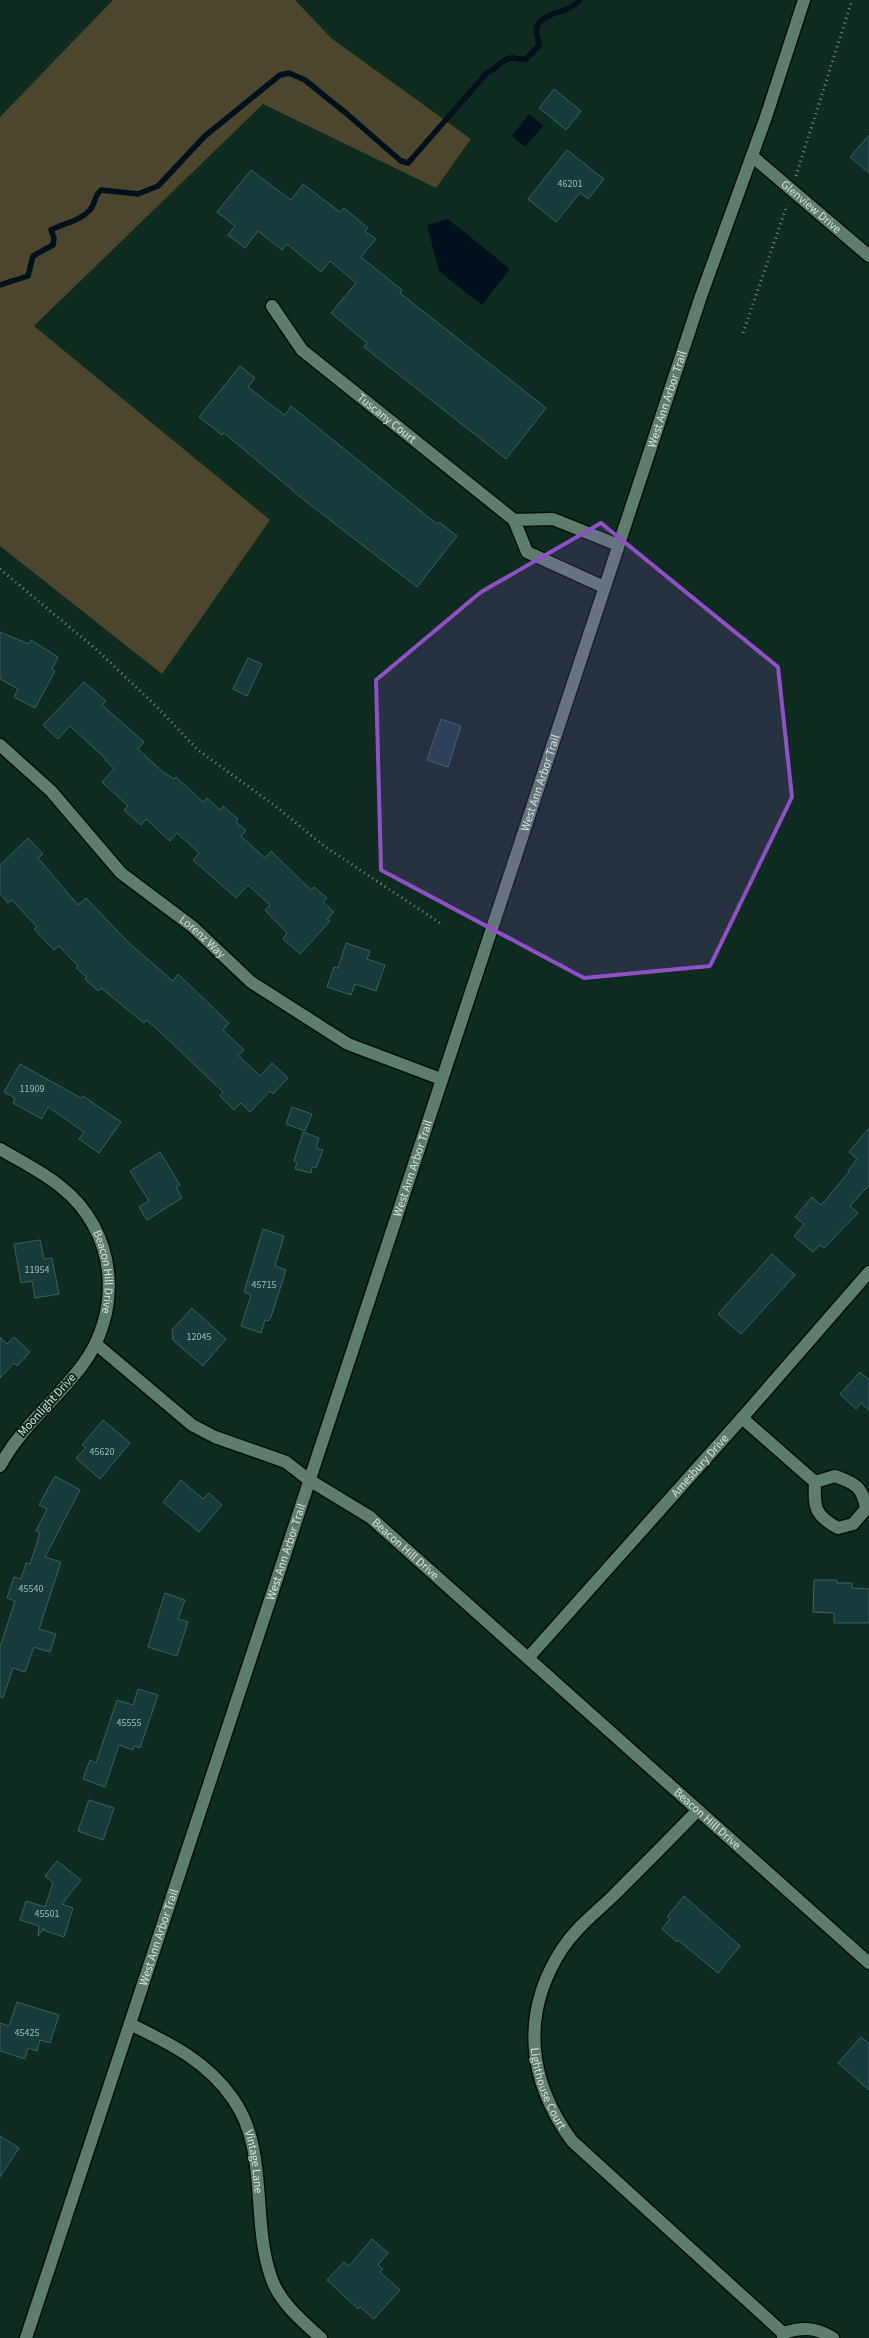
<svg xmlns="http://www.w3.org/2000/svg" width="869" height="2338" viewBox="0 0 869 2338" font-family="'Source Sans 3',sans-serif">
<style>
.green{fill:#4b462d}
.water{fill:#00111b}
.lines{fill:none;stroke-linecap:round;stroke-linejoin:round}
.stream{stroke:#00111b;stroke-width:5.5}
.building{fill:#183b3c;stroke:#3d5f60}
.street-casing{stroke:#001309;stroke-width:15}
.secondary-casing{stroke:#001309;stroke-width:15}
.path{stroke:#748980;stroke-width:3;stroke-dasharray:1 4;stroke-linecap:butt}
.street{stroke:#5f7c6e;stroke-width:12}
.secondary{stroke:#5f7c6e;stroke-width:12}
.marked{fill:#8d51c5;fill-opacity:0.2;stroke:#8d51c5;stroke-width:4;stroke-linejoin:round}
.labels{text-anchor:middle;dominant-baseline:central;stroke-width:4;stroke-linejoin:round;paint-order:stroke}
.number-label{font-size:10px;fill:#a4b9b3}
.street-label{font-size:12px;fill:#d3e3db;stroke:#0f2a1f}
</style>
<rect width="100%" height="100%" fill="#0f2a1f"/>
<polygon class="green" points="113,0 295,0 331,38 471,139 436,188 263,104 34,326 270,520 162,674 0,546 0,117"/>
<g class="water">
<polygon points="529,114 543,126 525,147 512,136"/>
<polygon points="448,219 510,269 482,305 439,271 427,225"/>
</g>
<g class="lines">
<path class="stream" d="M0,285L28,276L33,256L53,245L54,238L51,230C64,223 80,221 90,210C96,203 94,196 101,190L138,194L158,186L205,136L280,75L289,73L305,80L347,114L401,161L408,163L487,73C497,69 503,57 513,58C517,58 521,60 526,59L539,46L536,28C545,9 568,15 580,0"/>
</g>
<g class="building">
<polygon points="554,89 581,111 566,130 539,108"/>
<polygon points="869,135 869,173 850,157"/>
<polygon points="567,150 604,179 588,199 580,193 556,222 528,199"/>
<polygon points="251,170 291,200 303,184 340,212 344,208 368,228 365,231 376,239 361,257 402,290 400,293 546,408 506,459 364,347 367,343 331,313 356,283 330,261 321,272 287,244 282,250 258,231 245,248 228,235 235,226 217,212"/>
<polygon points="240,366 255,378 248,387 271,405 285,415 291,406 437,524 439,522 457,536 417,587 304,500 224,433 222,435 199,417"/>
<polygon points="0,632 29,644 31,640 58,657 52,669 55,671 35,708 14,697 18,689 0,679"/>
<polygon points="248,658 262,664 247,696 233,689"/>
<polygon points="84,682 106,701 102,705 144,742 138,749 163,772 174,779 176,777 203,802 207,798 220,810 223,806 238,819 236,822 246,830 241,836 265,858 271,851 311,890 314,887 327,898 323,902 334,912 327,919 330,921 300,954 283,939 287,933 265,910 270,905 248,885 236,898 193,860 199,853 177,833 170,841 146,819 141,825 124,810 128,806 102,782 114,769 105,760 106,759 70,726 58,739 43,725"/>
<polygon points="441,719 461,726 448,767 427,760"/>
<polygon points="28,838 43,854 38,858 78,905 86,898 128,942 173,981 178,974 229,1023 223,1030 244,1050 238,1055 260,1076 272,1063 288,1078 273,1094 270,1091 250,1112 241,1103 234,1110 220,1096 223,1092 156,1028 146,1020 144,1023 101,988 98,991 85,979 87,977 76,968 78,966 59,946 54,950 34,929 37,927 12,900 8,903 0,894 0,865"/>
<polygon points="346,943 370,951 367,959 385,965 376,991 355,984 351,995 327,987 334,967 338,968"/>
<polygon points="20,1064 81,1098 83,1096 121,1122 99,1153 79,1139 84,1132 48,1107 42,1119 13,1103 15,1098 4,1092"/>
<polygon points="292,1107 312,1114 305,1131 286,1124"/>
<polygon points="869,1128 869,1185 850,1206 858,1213 824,1248 820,1245 813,1252 794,1236 804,1224 795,1217 812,1197 821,1205 849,1172 848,1171 857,1159 849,1152"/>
<polygon points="303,1132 319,1138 316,1148 323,1150 316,1168 312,1167 311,1173 295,1169 297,1162 294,1161"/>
<polygon points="160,1152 180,1185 176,1187 182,1198 147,1220 139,1207 149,1201 130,1171"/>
<polygon points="263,1229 284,1236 275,1266 286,1270 271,1317 268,1321 265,1320 261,1333 241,1326 251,1295 244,1292"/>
<polygon points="40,1240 44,1259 52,1258 59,1294 35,1298 32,1281 21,1283 14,1244"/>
<polygon points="772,1254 795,1275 741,1334 718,1314"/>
<polygon points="192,1308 226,1339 203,1366 173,1340 172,1330"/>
<polygon points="0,1337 7,1344 14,1337 30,1352 17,1366 14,1363 0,1378"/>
<polygon points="860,1372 869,1380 869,1411 861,1403 856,1409 840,1394"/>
<polygon points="103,1420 130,1443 100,1479 76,1458 86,1448 82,1445"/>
<polygon points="55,1476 80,1490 45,1557 61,1562 39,1629 56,1634 50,1652 34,1647 25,1672 13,1668 3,1698 0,1697 0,1647 15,1601 7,1598 14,1577 21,1579 26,1563 30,1564 40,1533 36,1531 47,1509 39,1505"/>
<polygon points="181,1480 203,1499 209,1493 222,1505 199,1532 163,1502"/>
<polygon points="814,1580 837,1580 837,1583 852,1583 852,1588 869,1589 869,1623 834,1623 834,1613 813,1612"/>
<polygon points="165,1593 185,1600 178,1619 188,1622 177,1656 148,1647"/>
<polygon points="138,1689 158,1695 140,1748 134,1746 133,1750 119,1745 105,1787 83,1779 90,1760 96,1763 117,1700 133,1705"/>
<polygon points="89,1800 114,1808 103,1840 78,1831"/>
<polygon points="57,1861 81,1880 62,1904 73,1908 64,1937 43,1930 44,1928 38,1936 39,1926 20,1920 26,1901 45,1907 53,1883 45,1876"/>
<polygon points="684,1896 740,1946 718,1973 678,1940 677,1942 662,1929 670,1919 667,1917"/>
<polygon points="17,2002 59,2015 50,2043 40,2040 37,2051 28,2048 25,2059 0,2051 0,2023 9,2026"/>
<polygon points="861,2037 869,2044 869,2090 838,2063"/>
<polygon points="0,2136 19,2148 0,2177"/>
<polygon points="372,2239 388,2253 378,2265 383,2269 380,2272 400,2290 374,2319 360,2307 358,2309 327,2280 344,2262 349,2266"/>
</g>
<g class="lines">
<defs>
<g id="street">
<path id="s1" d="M752,156L869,256"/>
<path id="s2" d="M272,306L302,350L514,520"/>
<polyline points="604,587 527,552 514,520 553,519 618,545"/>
<path id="s3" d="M0,745L51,791L121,873L193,927L251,982L348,1044L441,1079"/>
<path id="s4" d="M0,1149C20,1161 43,1172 61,1187C117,1231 124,1311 81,1367C55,1401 21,1427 0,1466"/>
<path id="s5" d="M96,1344L192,1425L215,1437L286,1462L309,1480L370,1517L869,1963"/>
<polyline points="742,1418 815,1482"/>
<path d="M835,1476C855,1483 863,1487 866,1509L853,1524L838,1528C814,1515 814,1507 815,1482Z"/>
<path id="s6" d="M528,1658L742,1418L869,1272"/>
<path id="s7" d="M698,1810C670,1839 641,1868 612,1897C594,1914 576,1928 562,1949C520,2014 528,2081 572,2141L783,2333V2338"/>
<path id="s8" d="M130,2024C169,2043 207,2061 233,2099C269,2149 251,2220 271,2277C279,2302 302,2321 321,2338"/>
<path d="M783,2333C802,2327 816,2327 833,2338"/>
</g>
<g id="secondary">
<path id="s9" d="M26,2338L701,296L766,117L804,0"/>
</g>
</defs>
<use href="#street" class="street-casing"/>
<use href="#secondary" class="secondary-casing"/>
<g class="path">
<polyline points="796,176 852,0"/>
<polyline points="743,333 787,205"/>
<polyline points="0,569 97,650 157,707 198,750 278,808 324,846 443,925"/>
</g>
<use href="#street" class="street"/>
<use href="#secondary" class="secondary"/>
</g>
<path class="marked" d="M601,523L778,667L792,797L710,966L584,978L381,870L376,680L481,592Z"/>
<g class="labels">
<g class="number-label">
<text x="570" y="184">46201</text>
<text x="32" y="1089">11909</text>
<text x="37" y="1270">11954</text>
<text x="264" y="1285">45715</text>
<text x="199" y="1337">12045</text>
<text x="102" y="1452">45620</text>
<text x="31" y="1589">45540</text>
<text x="129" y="1723">45555</text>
<text x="47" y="1914">45501</text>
<text x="27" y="2033">45425</text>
</g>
<g class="street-label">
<text stroke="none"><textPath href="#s1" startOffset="78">Glenview Drive</textPath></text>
<text stroke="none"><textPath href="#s9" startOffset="2042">West Ann Arbor Trail</textPath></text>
<text stroke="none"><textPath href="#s2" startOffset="162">Tuscany Court</textPath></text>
<text stroke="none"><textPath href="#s9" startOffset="1638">West Ann Arbor Trail</textPath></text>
<text stroke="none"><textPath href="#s3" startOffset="280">Lorenz Way</textPath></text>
<text stroke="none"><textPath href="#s9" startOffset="1232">West Ann Arbor Trail</textPath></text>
<text stroke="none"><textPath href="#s4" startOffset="171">Beacon Hill Drive</textPath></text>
<text transform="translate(47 1405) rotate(-48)">Moonlight Drive</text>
<text stroke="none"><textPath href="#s6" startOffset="258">Amesbury Drive</textPath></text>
<text stroke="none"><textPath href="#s5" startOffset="375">Beacon Hill Drive</textPath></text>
<text stroke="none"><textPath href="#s9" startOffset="828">West Ann Arbor Trail</textPath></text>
<text stroke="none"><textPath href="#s5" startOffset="780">Beacon Hill Drive</textPath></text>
<text stroke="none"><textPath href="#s9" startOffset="422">West Ann Arbor Trail</textPath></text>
<text stroke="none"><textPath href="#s7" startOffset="342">Lighthouse Court</textPath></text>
<text stroke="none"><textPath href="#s8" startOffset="196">Vintage Lane</textPath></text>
</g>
</g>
</svg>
